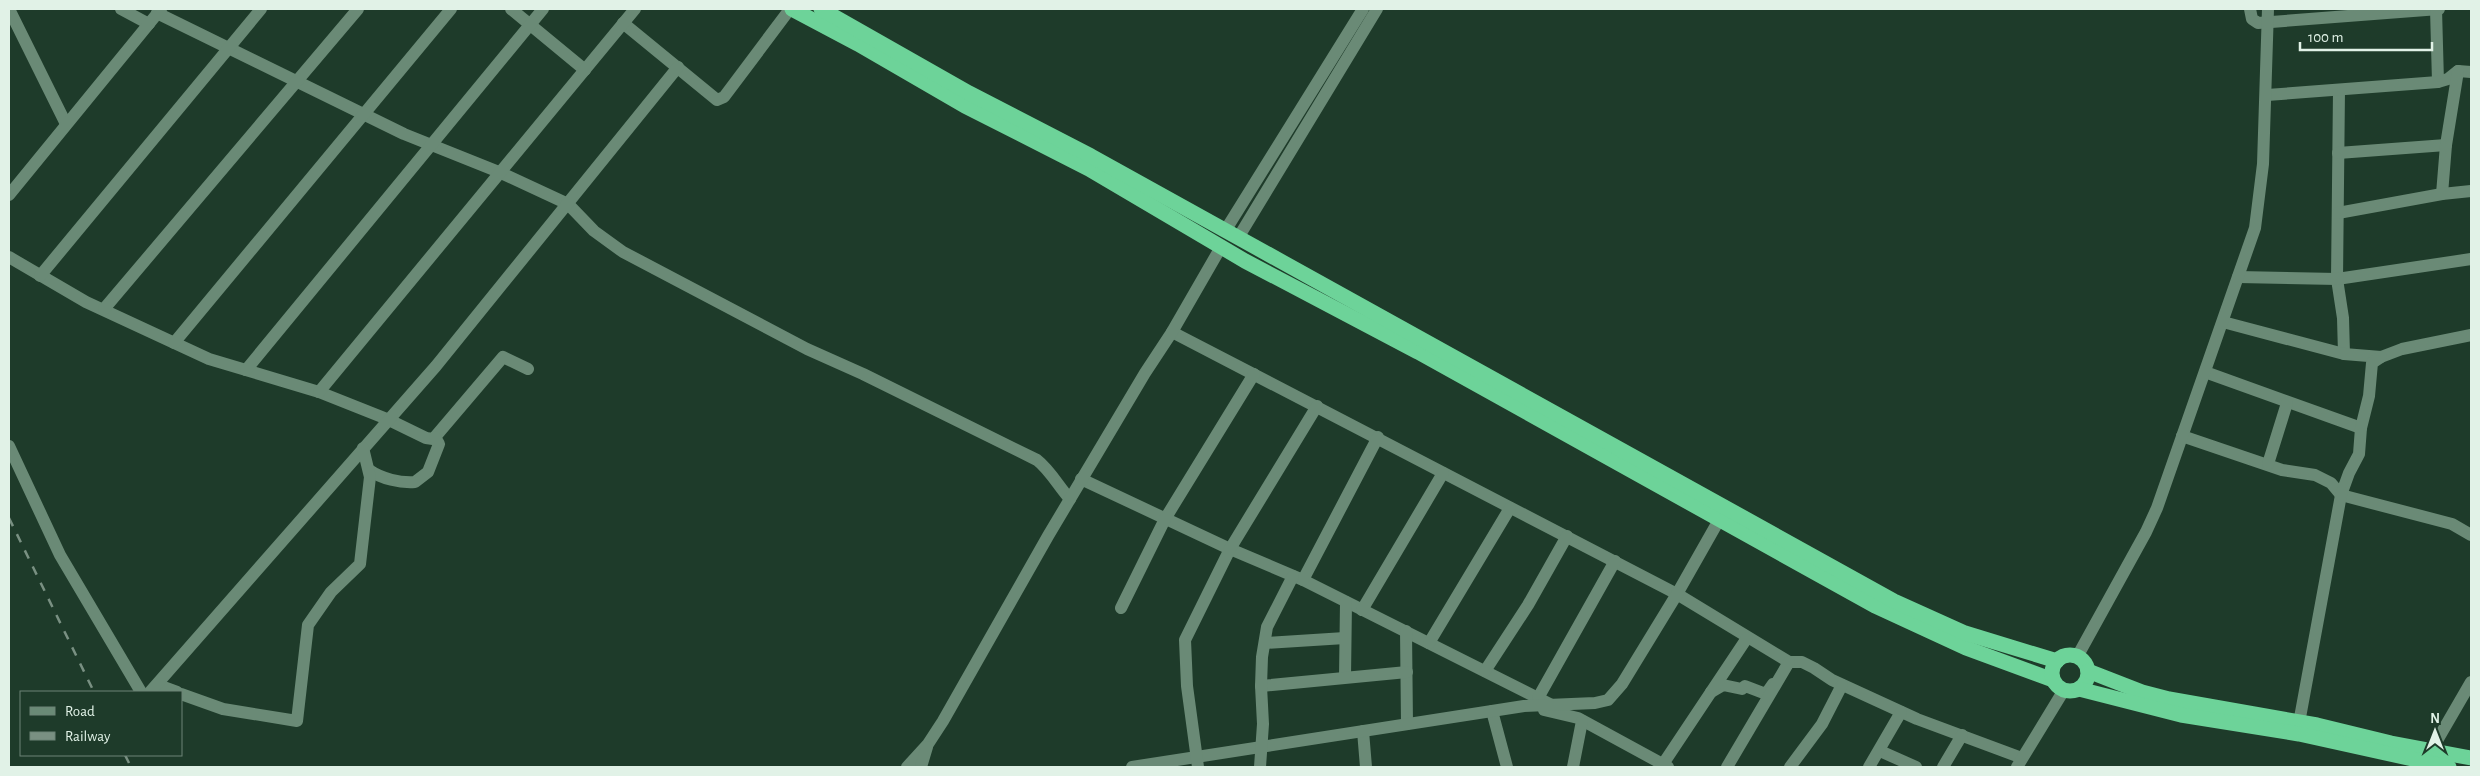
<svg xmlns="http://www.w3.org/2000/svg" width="2480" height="776" viewBox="0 0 2480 776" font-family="'Alegreya Sans',sans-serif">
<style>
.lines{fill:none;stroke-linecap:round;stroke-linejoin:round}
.minor{stroke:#6a8a76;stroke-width:12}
.highway{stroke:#6dd399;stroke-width:15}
.rail{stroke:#799082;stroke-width:2.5;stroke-dasharray:9 9;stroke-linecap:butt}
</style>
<rect width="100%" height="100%" fill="#1e3b2a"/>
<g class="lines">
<g class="minor">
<polyline points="9,9 66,124"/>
<polyline points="121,9 149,24"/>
<polyline points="511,9 585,70"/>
<polyline points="2250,9 2252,19 2258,23 2439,9"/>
<polyline points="2436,9 2438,82"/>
<path d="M157,13L404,134L499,172L568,204L594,231L623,252L807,349L863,374L1037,460C1050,470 1059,487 1070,499"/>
<polyline points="623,23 717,100 724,97 790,9"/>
<polyline points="2339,90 2337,279 2343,318 2344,354"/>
<polyline points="2267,95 2438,82 2448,79 2458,71 2471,72"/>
<polyline points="2338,153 2446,145"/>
<polyline points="2442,194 2446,145 2458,71"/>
<polyline points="9,195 161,9"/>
<polyline points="2338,213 2442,194 2471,191"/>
<polyline points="1225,231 1363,9"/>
<polyline points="1238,238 1377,9"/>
<polyline points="9,257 86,302 209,359 319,392 387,419 426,438 433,439 435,437 503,357 528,369"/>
<polyline points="40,276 261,9"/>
<polyline points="2238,277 2337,279 2471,259"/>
<polyline points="104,309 358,9"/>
<polyline points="2223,322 2344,354 2381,357 2402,349 2471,335"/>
<polyline points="1172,332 1677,594 1789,662 1802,662 1814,668 1832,680 1917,719 2022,758"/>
<polyline points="174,343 451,9"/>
<polyline points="246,370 543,9"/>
<polyline points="2205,372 2361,428"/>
<polyline points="319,392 635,9"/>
<polyline points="2182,436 2282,470 2315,475 2331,483 2341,495 2452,524 2471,535"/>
<polyline points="9,446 60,555 141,692"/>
<polyline points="2268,464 2287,403"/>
<path d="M369,470C382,479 400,483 415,482L428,472L439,444L435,437"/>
<polyline points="1081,479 1230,549 1303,580 1550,704"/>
<polyline points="1303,580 1378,437"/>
<polyline points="1121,608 1165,519 1254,374"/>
<polyline points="1362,610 1443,473"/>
<polyline points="1406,631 1407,724"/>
<polyline points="1265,643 1345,638"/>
<polyline points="1429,643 1510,508"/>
<polyline points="2077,657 2146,532 2157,508 2255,228 2263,164 2268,9"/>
<polyline points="1485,671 1528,605 1567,536"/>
<polyline points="1345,677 1346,602"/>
<polyline points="158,685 177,692"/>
<polyline points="1261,686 1407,672"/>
<polyline points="150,692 436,366 678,67"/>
<polyline points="1711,692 1723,685 1742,689 1745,686 1766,694 1773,684"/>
<polyline points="181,694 223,709 297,721 308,625 331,592 360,564 370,477 363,448"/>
<polyline points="1538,698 1615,561"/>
<polyline points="1544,710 1578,718 1668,767"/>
<polyline points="1492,711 1507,767"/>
<polyline points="2299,723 2341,495 2349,473 2359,454 2361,428 2369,396 2372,363 2381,357"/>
<polyline points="1363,731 1366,767"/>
<polyline points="1880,751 1916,767"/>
<polyline points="2431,751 2471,682"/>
<polyline points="907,767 928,744 943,721 1048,536 1145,373 1172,332 1221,247"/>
<polyline points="921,767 927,747"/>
<polyline points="1132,767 1524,706 1595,703 1608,700 1622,684 1677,594 1719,520"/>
<polyline points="1198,767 1187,686 1185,640 1230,549 1317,406"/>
<polyline points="1260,767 1263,724 1261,686 1262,657 1267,627 1293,576"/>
<polyline points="1573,767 1582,721"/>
<polyline points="1661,767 1747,638"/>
<polyline points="1727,767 1789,662"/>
<polyline points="1790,767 1822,724 1842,685"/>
<polyline points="1869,767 1901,712"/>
<polyline points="1943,767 1962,735"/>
<polyline points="2017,767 2064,690"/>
</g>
<g class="highway">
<polyline points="792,9 858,44 965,106 1089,169 1245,261 1418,352 1875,606 1966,648 2053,680"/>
<polyline points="821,9 969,93 1091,156 1894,601 1965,633 2057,661"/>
<circle cx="2070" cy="673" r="18"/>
<polyline points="2088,671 2142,692 2169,699 2317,725 2391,743 2471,758"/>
<polyline points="2079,689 2181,715 2299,734 2449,767"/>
</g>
<g class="rail">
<polyline points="9,518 94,692"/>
<polyline points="125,755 131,767"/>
</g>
</g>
<rect width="2480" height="776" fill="none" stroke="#e1f2e7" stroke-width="20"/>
<rect x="20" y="691" width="162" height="65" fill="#1e3b2a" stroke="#6c8476"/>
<rect x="30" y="707" width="25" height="8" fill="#6a8a76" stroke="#6c8476"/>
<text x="65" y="716" font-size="15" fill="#e1f2e7">Road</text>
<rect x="30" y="732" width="25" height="8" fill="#799082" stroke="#6c8476"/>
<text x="65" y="741" font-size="15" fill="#e1f2e7">Railway</text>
<g transform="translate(2435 731)" stroke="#1e3b2a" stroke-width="4" paint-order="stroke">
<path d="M0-4L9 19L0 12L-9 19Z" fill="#e1f2e7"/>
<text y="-8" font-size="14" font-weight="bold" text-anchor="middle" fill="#e1f2e7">N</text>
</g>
<path d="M2300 42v8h132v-8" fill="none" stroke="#e1f2e7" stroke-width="2.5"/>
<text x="2308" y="42" font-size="15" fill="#e1f2e7" stroke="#1e3b2a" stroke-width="4" paint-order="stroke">100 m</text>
</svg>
